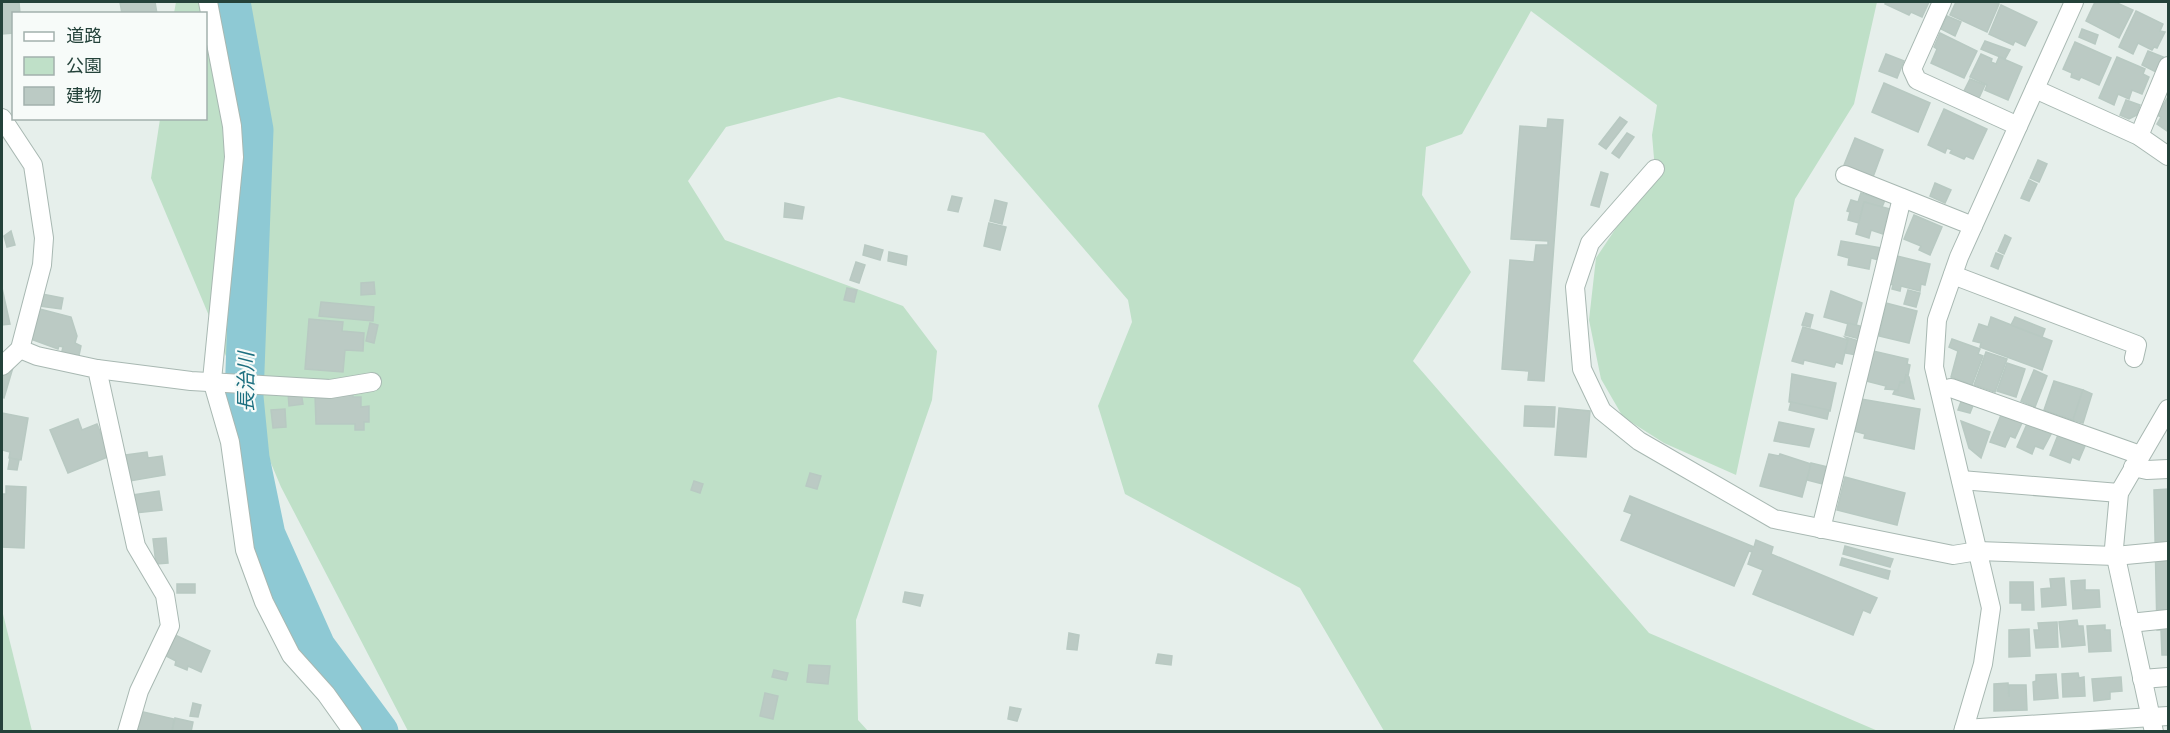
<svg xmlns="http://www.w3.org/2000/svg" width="2170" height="733" viewBox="0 0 2170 733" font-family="Poppins,'Noto Sans JP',sans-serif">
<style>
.green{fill:#bfe0c8}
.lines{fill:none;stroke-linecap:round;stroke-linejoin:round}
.river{stroke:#8ec9d4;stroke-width:39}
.building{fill:#bbcac4;stroke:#b8c9c2;stroke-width:1.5}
.minor-casing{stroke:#a8b8b2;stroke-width:20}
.tertiary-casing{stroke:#a8b8b2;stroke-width:20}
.minor{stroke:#fff;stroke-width:18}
.tertiary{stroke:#fff;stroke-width:18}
.labels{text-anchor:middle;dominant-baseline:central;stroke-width:4.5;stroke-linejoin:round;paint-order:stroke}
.water-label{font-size:20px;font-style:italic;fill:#1c6f80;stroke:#f7fbf9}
</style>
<rect width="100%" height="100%" fill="#e6efeb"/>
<g class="green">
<polygon points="176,2 1877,2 1854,104 1795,199 1736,475 1664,443 1623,417 1601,379 1589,320 1596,258 1655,170 1652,135 1657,105 1531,11 1462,134 1426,147 1422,195 1471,272 1413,361 1649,633 1878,731 1384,731 1300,588 1125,494 1098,406 1132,322 1128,300 984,133 839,97 726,127 688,181 725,240 903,306 937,351 932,400 856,620 858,720 868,731 408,731 281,487 151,178 160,119 206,118 206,14 174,13"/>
<polygon points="2,610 32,731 2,731"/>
</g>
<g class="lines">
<polyline class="river" points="231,2 254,130 244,397 250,458 266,535 316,647 379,732"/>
</g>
<g class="building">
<polygon points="2,2 19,2 20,14 14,14 14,33 2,34"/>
<polygon points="120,2 155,2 157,14 122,14"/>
<polygon points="1886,2 1929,2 1922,17 1911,12 1909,15 1885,4"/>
<polygon points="1956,2 1993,2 1999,4 1987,32 1950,15"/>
<polygon points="2095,2 2115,2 2133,10 2119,38 2086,21"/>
<polygon points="2001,5 2037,22 2025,46 2015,41 2013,45 1989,34"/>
<polygon points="2136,11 2163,24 2160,31 2165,32 2157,48 2154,47 2152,50 2138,43 2133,54 2119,47"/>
<polygon points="1947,16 1961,22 1955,36 1941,29"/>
<polygon points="2082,29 2098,35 2095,44 2079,37"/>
<polygon points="1940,33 1977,51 1964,78 1931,63 1937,49 1934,47"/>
<polygon points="1985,41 2010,50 2005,59 1981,49"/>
<polygon points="2075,42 2111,58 2099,85 2081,77 2079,80 2071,77 2072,73 2063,69"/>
<polygon points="2148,51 2163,57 2156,72 2142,65"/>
<polygon points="1886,54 1904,61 1897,78 1879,71"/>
<polygon points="1981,54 1992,59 1991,62 1996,64 1999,57 2022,67 2008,100 1985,90 1987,85 1970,77"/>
<polygon points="2117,57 2145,69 2143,74 2149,77 2142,94 2132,90 2129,99 2118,94 2114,105 2099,98"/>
<polygon points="1970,79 1985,85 1978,100 1963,93"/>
<polygon points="1884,83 1930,103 1918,132 1872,112"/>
<polygon points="2168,97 2168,129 2167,131 2157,124 2161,117 2157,115"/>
<polygon points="2126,100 2140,105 2137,115 2129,119 2120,115"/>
<polygon points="1944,109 1987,129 1973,159 1966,156 1964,159 1950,153 1952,150 1947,148 1945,153 1928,145"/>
<polygon points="1620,117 1627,122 1606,149 1599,144"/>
<polygon points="1548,119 1563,120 1544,381 1528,380 1529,371 1502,369 1510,260 1534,262 1536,245 1548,245 1548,241 1511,239 1520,126 1547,128"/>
<polygon points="1627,133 1634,137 1619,158 1612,153"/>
<polygon points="1855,138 1883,150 1873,177 1844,165"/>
<polygon points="2038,160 2047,164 2039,182 2030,178"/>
<polygon points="1601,172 1608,174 1599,207 1591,205"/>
<polygon points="2029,180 2037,184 2029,201 2021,198"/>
<polygon points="1935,183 1951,190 1945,203 1930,196"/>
<polygon points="1861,193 1885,200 1882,207 1864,202 1859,223 1848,220 1850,212 1847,211 1851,200 1858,202"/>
<polygon points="952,196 962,198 958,212 948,210"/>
<polygon points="995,200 1007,203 1002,224 990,221"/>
<polygon points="1864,202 1890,209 1883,234 1871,230 1869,238 1856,234"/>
<polygon points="785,203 804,207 802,219 784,217"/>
<polygon points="1914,215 1942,227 1930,255 1919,250 1921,246 1904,239"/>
<polygon points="989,223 1006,227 1000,250 984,246"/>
<polygon points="11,231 15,245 7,247 4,236"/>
<polygon points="2005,235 2011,238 2004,254 1998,251"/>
<polygon points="1841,241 1882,248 1879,260 1871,258 1869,269 1848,265 1849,258 1838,255"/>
<polygon points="865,245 883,250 880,260 863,255"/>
<polygon points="889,252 907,256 906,265 888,261"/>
<polygon points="1996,253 2003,256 1998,269 1991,266"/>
<polygon points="1897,256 1930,264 1925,285 1921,284 1920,291 1901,286 1900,291 1892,289 1893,285 1890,284"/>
<polygon points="856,262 865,265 859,283 850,280"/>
<polygon points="374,282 375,294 361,295 361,283"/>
<polygon points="2,288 10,324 2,325"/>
<polygon points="847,288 857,290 854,302 844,300"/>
<polygon points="1908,290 1920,293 1916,307 1904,304"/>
<polygon points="1831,291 1862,303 1856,326 1824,317"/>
<polygon points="42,294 63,298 61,309 40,306"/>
<polygon points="321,302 374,307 373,321 319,316"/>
<polygon points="1886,303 1917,311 1909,343 1879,336"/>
<polygon points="36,308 71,317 77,336 75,343 81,346 78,360 61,355 63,347 59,346 58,349 28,338"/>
<polygon points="1806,313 1813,315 1810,327 1802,325"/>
<polygon points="1991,317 2052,341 2042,370 1980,347 1981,343 1973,341 1979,324 1988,327"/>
<polygon points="2015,317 2045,329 2042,337 2011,325"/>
<polygon points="309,319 343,322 342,331 364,333 363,351 345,350 343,372 305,369"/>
<polygon points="370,323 378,325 374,343 366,341"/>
<polygon points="1848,323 1864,327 1860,339 1845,335"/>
<polygon points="1803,327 1848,340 1842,364 1836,362 1834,367 1804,360 1803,364 1792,361"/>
<polygon points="1845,337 1859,341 1856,355 1845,353 1848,340"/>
<polygon points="1952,339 1980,349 1978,354 1983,356 1972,385 1951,377 1958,351 1949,347"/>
<polygon points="1873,351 1908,359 1907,364 1910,365 1908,376 1906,375 1904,382 1900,382 1898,390 1885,389 1886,386 1866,381"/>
<polygon points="1986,352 2007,359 1995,392 1974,385"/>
<polygon points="2,361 14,364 4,398 2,397"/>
<polygon points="2007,363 2025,369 2016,397 1997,391"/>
<polygon points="2034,370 2047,376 2035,407 2021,401"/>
<polygon points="1792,374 1836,383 1830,411 1789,402"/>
<polygon points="1906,375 1909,377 1914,399 1893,394 1895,390 1898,391 1900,382 1904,383"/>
<polygon points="2054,381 2083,390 2073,420 2044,410"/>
<polygon points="2083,390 2092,394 2083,423 2073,420"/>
<polygon points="301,392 303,404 289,406 288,393"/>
<polygon points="353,394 353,397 361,397 361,407 369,406 369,422 364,422 364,430 355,430 355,424 316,424 315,395"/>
<polygon points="1861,399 1920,409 1914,449 1864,438 1865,434 1854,431"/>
<polygon points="1962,399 1974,403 1970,413 1958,410"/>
<polygon points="1791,402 1829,410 1827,419 1789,410"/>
<polygon points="1525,406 1555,407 1554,427 1524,426"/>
<polygon points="1559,408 1590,411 1586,457 1555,455"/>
<polygon points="285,409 286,427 273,428 271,410"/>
<polygon points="2,413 28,418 21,460 9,458 10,452 2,450"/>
<polygon points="2001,415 2022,423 2015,438 2010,436 2005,447 1990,442"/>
<polygon points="78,419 82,430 97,424 110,456 68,473 50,430"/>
<polygon points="1961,421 1990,432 1981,458 1969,448"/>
<polygon points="1779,422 1814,429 1809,447 1774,441"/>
<polygon points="2027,424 2051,434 2043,449 2035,446 2032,454 2017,447"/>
<polygon points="2058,435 2085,446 2079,460 2072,457 2070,463 2050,455"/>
<polygon points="147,452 148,458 162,456 165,475 130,481 126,455"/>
<polygon points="1769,454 1779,456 1780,454 1811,464 1802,497 1760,486"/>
<polygon points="10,458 19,460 17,470 8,469"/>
<polygon points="1811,463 1828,467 1823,484 1807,480"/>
<polygon points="810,473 821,476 817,489 806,486"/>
<polygon points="1845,477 1905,493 1897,525 1837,510"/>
<polygon points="694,481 703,484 700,493 691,490"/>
<polygon points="6,486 26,487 24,548 2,547 2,494 6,494"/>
<polygon points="2168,489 2168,655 2162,655 2161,630 2157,630 2154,490"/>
<polygon points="159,491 162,510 135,513 133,495"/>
<polygon points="1630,496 1754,547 1756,540 1773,547 1771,554 1877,598 1870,613 1863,610 1853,635 1753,594 1763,570 1748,564 1752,552 1749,551 1734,586 1621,540 1632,514 1624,511"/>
<polygon points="166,538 168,563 156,564 153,539"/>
<polygon points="1845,546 1893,559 1890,567 1843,554"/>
<polygon points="1842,558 1890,571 1888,579 1840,565"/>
<polygon points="2064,578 2066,605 2042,607 2041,589 2051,588 2050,579"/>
<polygon points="2085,580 2085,590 2099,590 2100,607 2073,609 2071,581"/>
<polygon points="2010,582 2033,582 2034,610 2022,610 2022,603 2010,603"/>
<rect x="177" y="584" width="18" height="9"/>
<polygon points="905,592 923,595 920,606 903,602"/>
<polygon points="2077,620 2078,626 2083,626 2085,645 2062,647 2059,622"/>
<polygon points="2057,622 2058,647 2036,648 2034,630 2039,630 2038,623"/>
<polygon points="2105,625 2105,630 2110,630 2111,651 2089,652 2087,626"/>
<polygon points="2029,629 2030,656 2009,657 2009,630"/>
<polygon points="1069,633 1079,635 1077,650 1067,649"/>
<polygon points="175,635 210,651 201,672 188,666 187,670 175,665 176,661 166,656"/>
<polygon points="1158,654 1172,656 1171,665 1156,663"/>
<polygon points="809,665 830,666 828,684 807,682"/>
<polygon points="774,670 788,673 786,680 772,677"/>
<polygon points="2078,673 2079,678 2084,677 2085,696 2063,697 2062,674"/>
<polygon points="2056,674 2058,698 2034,700 2033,682 2036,681 2036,675"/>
<polygon points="2121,677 2122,691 2110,692 2110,699 2094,701 2092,679"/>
<polygon points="2008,683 2009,697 2009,685 2026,685 2027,710 1994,711 1994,684"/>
<polygon points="765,693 778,696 773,719 760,716"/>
<polygon points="193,703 201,705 198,717 190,716"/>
<polygon points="1010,707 1021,709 1017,721 1008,719"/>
<polygon points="139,711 174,719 172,732 135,732"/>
<polygon points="175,718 193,722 191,732 172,732"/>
</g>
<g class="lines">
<defs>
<g id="minor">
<polyline points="208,2 232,126 234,157 212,380 230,442 245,550 264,602 291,655 326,694 353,732"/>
<polyline points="1942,2 1912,69 1917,80 2018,126"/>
<polyline points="2035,89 2139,136 2168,156"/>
<polyline points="2,118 33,165 44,238 42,265 20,349 37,356 97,369 136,546 165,595 170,626 139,691 127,732"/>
<polyline points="2139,136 2168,66"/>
<polyline points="1655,169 1590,243 1575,287 1582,369 1602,411 1639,441 1774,519 1953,555 1978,551 2115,556 2168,551"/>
<polyline points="1845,175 1973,226"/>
<polyline points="1953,275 2137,345 2134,358"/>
<polyline points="2,366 20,349"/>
<polyline points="97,369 191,381 330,389 372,382"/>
<polyline points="1940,391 1951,388 2140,455"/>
<polyline points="2133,467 2147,470 2168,469"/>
<polyline points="1961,480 2119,493"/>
<polyline points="1821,529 1902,198"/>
<polyline points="2130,623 2168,619"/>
<polyline points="2142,679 2168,677"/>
<polyline points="1964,729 2168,716"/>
<polyline points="2154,732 2114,548 2119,493 2168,409"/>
</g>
<polyline id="tertiary" points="1963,732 1983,664 1991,608 1934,367 1937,320 1959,257 2074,2"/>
</defs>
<use href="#minor" class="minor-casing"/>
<use href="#tertiary" class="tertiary-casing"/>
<use href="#minor" class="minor"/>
<use href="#tertiary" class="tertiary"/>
</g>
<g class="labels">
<g class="water-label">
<text transform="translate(246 382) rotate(-90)">長治川</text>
</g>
</g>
<rect width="2170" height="733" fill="none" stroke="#24423a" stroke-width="6"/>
<rect x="12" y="12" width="195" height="108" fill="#f7fbf9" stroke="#a3b1ad" stroke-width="1.5"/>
<rect x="24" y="32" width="30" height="9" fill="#ffffff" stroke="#a3b1ad" stroke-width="1.5"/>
<text x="66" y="42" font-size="18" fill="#24423a">道路</text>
<rect x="24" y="57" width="30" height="18" fill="#bfe0c8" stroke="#a3b1ad" stroke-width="1.5"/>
<text x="66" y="72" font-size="18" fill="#24423a">公園</text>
<rect x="24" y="87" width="30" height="18" fill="#bbcac4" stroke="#a3b1ad" stroke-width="1.5"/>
<text x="66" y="102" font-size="18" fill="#24423a">建物</text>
</svg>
